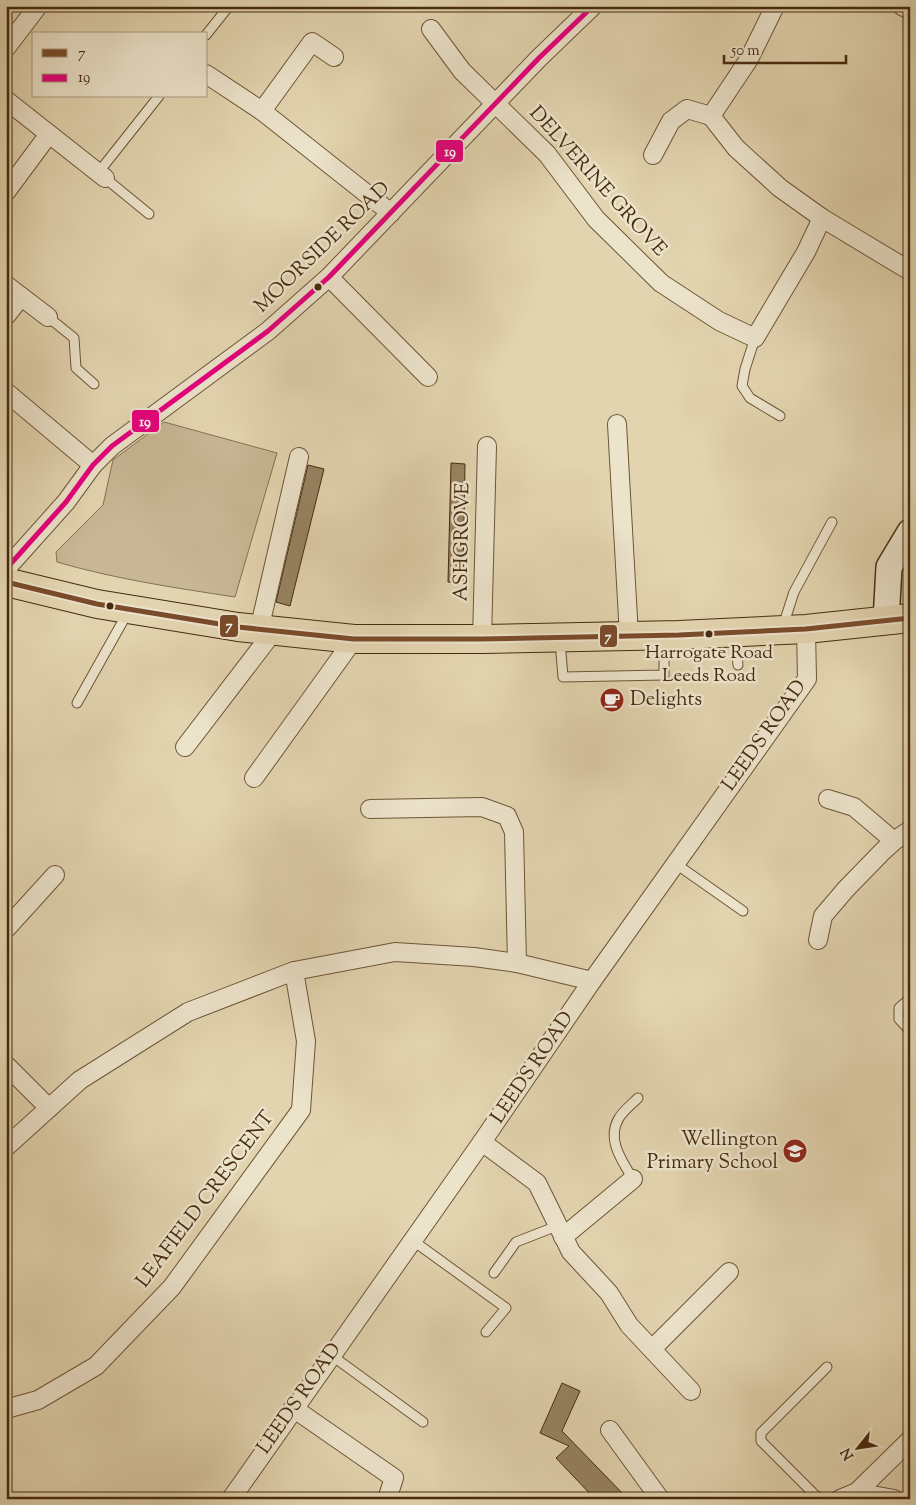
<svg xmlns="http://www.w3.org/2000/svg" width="916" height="1505" viewBox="0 0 916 1505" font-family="'Sorts Mill Goudy',serif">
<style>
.green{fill:#c7b794;stroke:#867151}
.building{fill:#978362;stroke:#462b0e}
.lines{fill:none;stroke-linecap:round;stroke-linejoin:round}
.lane-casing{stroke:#6d5536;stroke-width:11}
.street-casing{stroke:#6d5536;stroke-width:20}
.secondary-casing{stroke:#462b0e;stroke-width:28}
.highway-casing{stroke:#462b0e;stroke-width:30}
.lane{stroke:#ece3cb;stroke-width:9}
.street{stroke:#ece3cb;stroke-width:18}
.secondary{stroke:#ece3cb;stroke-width:25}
.highway{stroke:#e2d4af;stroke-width:28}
.bus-1-casing{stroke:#ece3cb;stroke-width:9}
.bus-2-casing{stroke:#ece3cb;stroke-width:9}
.bus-1{stroke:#7a4b2a;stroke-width:5}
.bus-2{stroke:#e5007d;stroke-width:5}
.bus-dot{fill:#462b0e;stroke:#ece3cb;stroke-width:2}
.labels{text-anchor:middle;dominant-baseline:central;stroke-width:5;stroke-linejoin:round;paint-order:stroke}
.bus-label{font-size:19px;fill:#462b0e;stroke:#ece3cb}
.street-label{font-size:20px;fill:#462b0e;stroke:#ece3cb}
.poi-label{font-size:20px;fill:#462b0e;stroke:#ece3cb;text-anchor:start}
.line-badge{stroke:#ece3cb;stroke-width:2}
.badge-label{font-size:14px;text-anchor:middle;font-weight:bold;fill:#fff}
</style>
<rect width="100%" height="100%" fill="#e2d4af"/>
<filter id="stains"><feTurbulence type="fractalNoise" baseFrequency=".004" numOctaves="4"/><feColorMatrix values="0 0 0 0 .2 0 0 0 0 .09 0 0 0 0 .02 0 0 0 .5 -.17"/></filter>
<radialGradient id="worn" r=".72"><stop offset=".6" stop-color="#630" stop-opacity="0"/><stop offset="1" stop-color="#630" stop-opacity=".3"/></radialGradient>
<path class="green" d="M164,422L277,453L235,597C176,588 115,579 57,562L56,552L103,505L113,460Z"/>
<g class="building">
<polygon points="451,463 465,464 463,583 448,582"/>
<polygon points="308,465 324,469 290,606 276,602"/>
<polygon points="562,1383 580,1391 562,1431 628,1499 595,1499 556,1458 569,1446 540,1433"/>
</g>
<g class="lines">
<defs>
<g id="lane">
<polyline points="206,35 229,6"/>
<polyline points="98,173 159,96"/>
<polyline points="105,178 149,214"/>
<polyline points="48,317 74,338 76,368 94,384"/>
<polyline points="755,338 745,369 742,386 750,398 780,416"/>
<polyline points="783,626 794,592 832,522"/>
<polyline points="735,635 738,665"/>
<polyline points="560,641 563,677 664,675 664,638"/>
<polyline points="77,703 128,612"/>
<polyline points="676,864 743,911"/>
<polyline points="910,998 899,1008 899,1019 910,1031"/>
<path d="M633,1179C622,1161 606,1139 619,1118C623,1111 632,1104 638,1098"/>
<polyline points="412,1240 506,1308 486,1332"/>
<polyline points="494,1273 516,1242 557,1226"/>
<polyline points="331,1355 423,1422"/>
<polyline points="819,1499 761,1441 761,1433 827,1367"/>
</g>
<g id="street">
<polyline points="775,6 749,59 711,116 736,148 780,188 822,218 910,271"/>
<polyline points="902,6 910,10"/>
<polyline points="431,29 462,71 547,154 596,219 661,283 719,321 755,338 806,252 822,218"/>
<polyline points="6,48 38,6"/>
<polyline points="206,74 262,111 391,213"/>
<polyline points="6,100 105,178"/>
<polyline points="262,111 312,42 334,57"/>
<polyline points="653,155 671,121 687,109 711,116"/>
<polyline points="6,192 49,134"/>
<polyline points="329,277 428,377"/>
<polyline points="6,285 48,317"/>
<polyline points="6,316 21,297"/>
<polyline points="6,392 93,465"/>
<polyline points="617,424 629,636"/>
<polyline points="6,569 66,502 93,465 112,446 268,331 329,277 539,58 593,6"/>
<polyline points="259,630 299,457"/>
<polyline points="482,639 487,446"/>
<polyline points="185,747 273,632"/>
<polyline points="254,778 354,639"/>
<polyline points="828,799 854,807 894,841"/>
<polyline points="370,809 482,807 507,816 514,832 517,963"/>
<polyline points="6,929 55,875"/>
<polyline points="818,940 823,916 846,889 883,851 894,841 910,830"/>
<polyline points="6,1065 49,1108"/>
<polyline points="482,1142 537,1183 571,1252 609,1293 629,1325 691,1391"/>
<polyline points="6,1147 80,1080 188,1012 294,971 395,952 474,957 517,963 592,981"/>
<polyline points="563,1237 633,1179"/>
<polyline points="652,1349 729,1272"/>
<polyline points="293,1408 394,1478 387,1499"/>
<polyline points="6,1409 38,1400 96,1366 172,1287 301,1110 306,1041 294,971"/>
<polyline points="610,1430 660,1499"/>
<polyline points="231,1499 482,1142 592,981 807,679 806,629"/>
<polyline points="840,1499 857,1492 894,1499"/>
<polyline points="857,1499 857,1492 910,1440"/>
</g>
<polyline id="secondary" points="886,621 889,567 910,532"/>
<polyline id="highway" points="6,582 97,604 238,627 354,639 482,639 679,635 806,629 910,618"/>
</defs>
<use href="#lane" class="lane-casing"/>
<use href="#street" class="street-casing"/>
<use href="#secondary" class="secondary-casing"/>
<use href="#highway" class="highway-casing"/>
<use href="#lane" class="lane"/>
<use href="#street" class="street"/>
<use href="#secondary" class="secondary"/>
<use href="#highway" class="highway"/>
<defs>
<polyline id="bus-1" points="6,582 97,604 238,627 354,639 482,639 679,635 806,629 910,618"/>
<polyline id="bus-2" points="6,569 66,502 93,465 112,446 268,331 329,277 539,58 593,6"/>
</defs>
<use href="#bus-1" class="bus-1-casing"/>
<use href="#bus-2" class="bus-2-casing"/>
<use href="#bus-1" class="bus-1"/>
<use href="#bus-2" class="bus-2"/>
</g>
<defs>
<symbol id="cafe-disc" viewBox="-11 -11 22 22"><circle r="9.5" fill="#8f2418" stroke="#ece3cb"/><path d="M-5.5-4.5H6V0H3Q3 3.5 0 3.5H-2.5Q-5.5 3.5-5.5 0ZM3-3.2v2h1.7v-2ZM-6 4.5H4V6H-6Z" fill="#fff"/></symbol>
<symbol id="school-disc" viewBox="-11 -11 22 22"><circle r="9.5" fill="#8f2418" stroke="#ece3cb"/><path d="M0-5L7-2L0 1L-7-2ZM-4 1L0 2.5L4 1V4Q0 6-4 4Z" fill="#fff"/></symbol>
</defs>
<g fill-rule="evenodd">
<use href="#cafe-disc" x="598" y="686" width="28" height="28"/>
<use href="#school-disc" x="781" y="1137" width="28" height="28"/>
</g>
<g class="bus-dot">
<circle cx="318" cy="287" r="4.5"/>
<circle cx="110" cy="606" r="4.5"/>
<circle cx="709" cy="634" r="4.5"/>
</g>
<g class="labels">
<g class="bus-label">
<text x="709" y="653">Harrogate Road<tspan x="709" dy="23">Leeds Road</tspan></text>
</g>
<g class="street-label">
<text transform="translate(597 182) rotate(48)">DELVERINE GROVE</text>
<text transform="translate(323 248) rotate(-44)">MOORSIDE ROAD</text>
<text transform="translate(463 542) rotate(-89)">ASHGROVE</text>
<text transform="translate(765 736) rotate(-55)">LEEDS ROAD</text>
<text transform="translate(533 1068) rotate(-56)">LEEDS ROAD</text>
<text transform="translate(206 1200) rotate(-53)">LEAFIELD CRESCENT</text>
<text transform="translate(300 1399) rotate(-55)">LEEDS ROAD</text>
</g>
<g class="poi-label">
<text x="630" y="700">Delights</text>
<text x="778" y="1140" text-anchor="end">Wellington<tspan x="778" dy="23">Primary School</tspan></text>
</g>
</g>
<g class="line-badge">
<rect x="435" y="139" width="29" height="24" rx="5" fill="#e5007d"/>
<rect x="131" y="409" width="29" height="24" rx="5" fill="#e5007d"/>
<rect x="219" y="614" width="20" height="24" rx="5" fill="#7a4b2a"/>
<rect x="599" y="624" width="19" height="24" rx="5" fill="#7a4b2a"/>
</g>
<g class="badge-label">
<text x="450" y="156">19</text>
<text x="145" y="426">19</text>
<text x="229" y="630">7</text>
<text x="608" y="641">7</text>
</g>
<rect width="916" height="1505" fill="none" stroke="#e2d4af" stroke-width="25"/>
<rect x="8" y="8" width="901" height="1490" fill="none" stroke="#462b0e" stroke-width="2.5"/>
<rect x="12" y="12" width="891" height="1480" fill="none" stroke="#462b0e"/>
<rect x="32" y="32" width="175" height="65" fill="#ece3cb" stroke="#aa997f"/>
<rect x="42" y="49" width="25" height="8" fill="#7a4b2a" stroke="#aa997f"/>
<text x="78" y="58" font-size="15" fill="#462b0e">7</text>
<rect x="42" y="74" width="25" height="8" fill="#e5007d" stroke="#aa997f"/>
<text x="78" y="82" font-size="15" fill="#462b0e">19</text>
<g transform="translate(858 1448) rotate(240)" stroke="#ece3cb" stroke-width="4" paint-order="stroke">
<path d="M0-4L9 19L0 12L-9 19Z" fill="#462b0e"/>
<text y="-8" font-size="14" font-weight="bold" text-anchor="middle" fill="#462b0e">N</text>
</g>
<path d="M724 55v8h122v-8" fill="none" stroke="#462b0e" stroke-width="2.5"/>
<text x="731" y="55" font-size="15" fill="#462b0e" stroke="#ece3cb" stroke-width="4" paint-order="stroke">50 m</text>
<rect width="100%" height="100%" filter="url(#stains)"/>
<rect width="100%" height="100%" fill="url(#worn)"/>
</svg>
